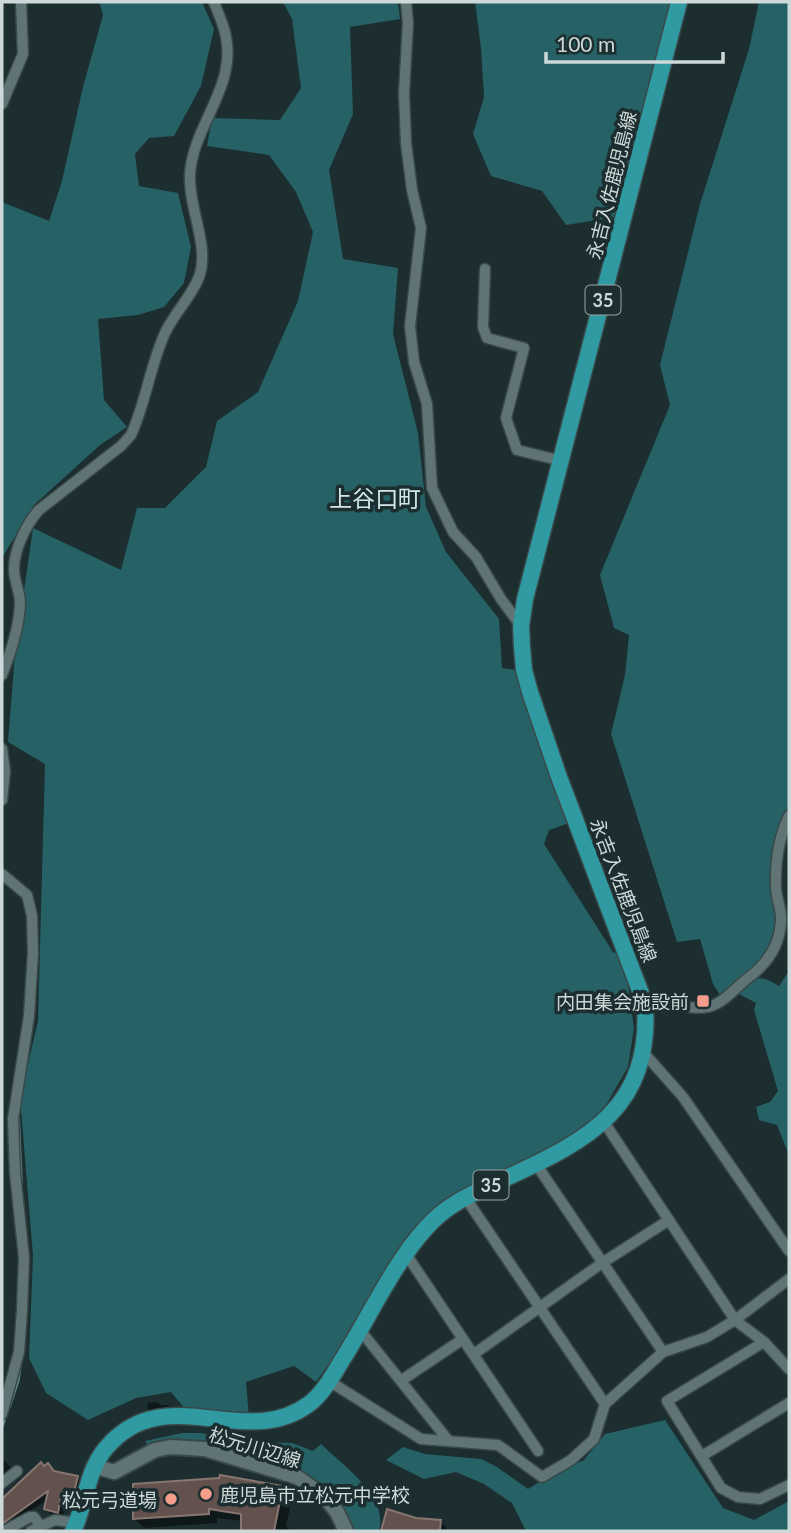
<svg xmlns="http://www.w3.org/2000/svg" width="791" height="1533" viewBox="0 0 791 1533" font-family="Lato,'Noto Sans JP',sans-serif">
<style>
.forest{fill:#266165}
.shadow{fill:#0007}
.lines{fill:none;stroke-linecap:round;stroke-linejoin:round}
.stream{stroke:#5a868a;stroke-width:3.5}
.building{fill:#62514d;stroke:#877570;stroke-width:2}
.street-casing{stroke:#39494a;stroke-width:13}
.secondary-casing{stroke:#39494a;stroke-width:18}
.primary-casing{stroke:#39494a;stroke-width:19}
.street{stroke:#607476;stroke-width:10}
.secondary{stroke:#607476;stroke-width:14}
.primary{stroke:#2f9aa1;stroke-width:16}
.poi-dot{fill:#f49d8b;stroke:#1c2e30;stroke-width:2.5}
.labels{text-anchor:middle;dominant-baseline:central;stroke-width:7;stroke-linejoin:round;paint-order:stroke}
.shield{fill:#1c2e30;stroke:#98a5a6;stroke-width:2}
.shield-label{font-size:18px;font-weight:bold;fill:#cdd8d9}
.street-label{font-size:19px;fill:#cdd8d9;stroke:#1c2e30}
.poi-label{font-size:19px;fill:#cdd8d9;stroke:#1c2e30;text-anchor:end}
.quarter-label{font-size:23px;fill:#d0e6e8;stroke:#1c2e30}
</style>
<rect width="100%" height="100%" fill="#1c2e30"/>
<g class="forest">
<polygon points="99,2 202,2 214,29 201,86 174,136 149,138 135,154 139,186 178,193 191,247 184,283 164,307 138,315 98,319 104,400 127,427 100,445 34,505 2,558 2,202 49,221 62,181 83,87 103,15"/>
<polygon points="283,2 398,2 400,19 350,27 353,114 329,170 343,259 398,268 393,334 418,433 426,507 446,552 499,619 502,668 516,670 569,823 549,830 544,844 613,952 624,956 634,1028 628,1067 606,1105 582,1130 529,1160 440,1204 412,1235 370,1307 316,1382 294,1366 246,1382 249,1418 190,1415 171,1392 136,1398 88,1420 46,1393 29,1358 33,1256 20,1097 38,1021 45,764 8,742 15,653 33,528 121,570 137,508 165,508 206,467 217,421 258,392 298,301 313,232 296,192 269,155 207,146 212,118 280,120 301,88 292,19"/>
<polygon points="475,2 674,2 616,217 566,225 542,191 491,176 473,134 484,97 481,48"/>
<polygon points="759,2 789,2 789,805 779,824 772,851 770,891 776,921 768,951 755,968 720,995 713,984 700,939 677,942 611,734 625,675 629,635 614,628 600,575 670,405 660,365 700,204 749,49"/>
<path d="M789,971L788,984L789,1155L777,1125L759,1120L756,1107L770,1102L778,1091L754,1010L756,1003L739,994C753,975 759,974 779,986Z"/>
<polygon points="665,1420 723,1508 754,1520 789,1501 789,1531 526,1531 512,1503 484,1484 456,1472 424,1479 386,1460 403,1447 425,1454 481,1459 497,1467 528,1489 567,1465 583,1461 605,1434"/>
<path d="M182,1433H200L244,1441L292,1443L313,1451L321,1444C343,1466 389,1496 379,1531H354L342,1507L349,1497L323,1486L300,1471L223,1447L174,1442L147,1445L145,1441Z"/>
</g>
<g class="shadow">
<polygon points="157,1402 161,1405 167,1405 172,1409 153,1413 148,1409 147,1403"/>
<polygon points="2,1458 11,1468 2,1475"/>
<polygon points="41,1464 55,1473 77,1478 82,1483 77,1504 66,1502 63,1517 51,1514 45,1509 48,1499 2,1531 2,1501"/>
<polygon points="282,1488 292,1498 286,1526 291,1531 243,1531 243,1521 217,1518 217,1523 144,1528 134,1518"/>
<polygon points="389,1511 416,1519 440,1521 446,1527 446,1531 383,1531"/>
</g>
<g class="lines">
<g class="stream">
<polyline points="18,1113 21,1182"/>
<polyline points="9,1407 18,1380 20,1364"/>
<polyline points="2,1426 6,1414"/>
</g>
</g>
<g class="building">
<polygon points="41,1462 44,1466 48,1463 54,1471 78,1476 72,1500 61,1497 58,1513 44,1509 48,1491 2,1524 2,1499"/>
<polygon points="220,1475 283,1486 274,1531 241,1531 241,1514 209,1509 209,1514 133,1519 133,1484 219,1478"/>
<polygon points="387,1509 416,1518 441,1520 440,1531 381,1531"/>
</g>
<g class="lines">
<defs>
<g id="street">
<polyline points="406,2 408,23 404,93 406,143 412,190 421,228 410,326 414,362 427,404 432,488 453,532 476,557 501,599 521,626"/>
<polyline points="2,104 23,54 21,2"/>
<polyline points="485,269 483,327 487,338 524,348 506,418 517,450 562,461"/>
<path d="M2,675C11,652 20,625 20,601C19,590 14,580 14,569C14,550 26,524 39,510L121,446L131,435C146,402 150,366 165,333C174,313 194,294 200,274C209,245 188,206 190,174C193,126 236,88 226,37C224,25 218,13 214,2"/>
<polyline points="2,749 5,771 2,800"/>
<polyline points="2,874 27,895 32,916 33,953 29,1016 13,1119 15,1173 24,1258 22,1310 19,1352 2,1414"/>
<path d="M645,1004C668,998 691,1014 714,1005C728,999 736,987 748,978C767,964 780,946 781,921C782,911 777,900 776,889C775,864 778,839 789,816"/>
<polyline points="644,1053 683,1097 789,1251"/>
<polyline points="604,1122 735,1320 764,1342"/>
<polyline points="536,1164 663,1352"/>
<polyline points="465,1197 605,1404"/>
<polyline points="406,1254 538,1451"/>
<polyline points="360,1330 448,1440"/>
<polyline points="474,1354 602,1263 669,1220"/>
<polyline points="789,1369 764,1342 667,1401 721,1488 738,1497 760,1499 789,1485"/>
<polyline points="402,1380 463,1339"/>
<polyline points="329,1381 421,1439 498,1445 542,1477 571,1460 594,1439 605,1404 663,1352 707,1337 735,1320 789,1279"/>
<polyline points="702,1456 789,1403"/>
<polyline points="2,1483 17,1471"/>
<polyline points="4,1531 30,1517 34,1517 41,1527"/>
<polyline points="31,1531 55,1520 77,1523"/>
</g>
<polyline id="secondary" points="94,1466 114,1472 155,1450 170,1447 205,1449 297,1477 324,1496 337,1512 346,1531"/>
<path id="primary" d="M73,1531C86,1504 86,1472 106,1448C165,1378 245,1452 309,1404C324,1393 334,1373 344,1357C369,1317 394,1263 426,1228C448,1203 476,1192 506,1178C589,1140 652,1107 645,1004L559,777L530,692L524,670L522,647L521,626L525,599L679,2"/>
</defs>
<use href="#street" class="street-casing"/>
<use href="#secondary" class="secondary-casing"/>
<use href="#primary" class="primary-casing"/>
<use href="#street" class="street"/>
<use href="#secondary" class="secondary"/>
<use href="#primary" class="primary"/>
</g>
<g class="poi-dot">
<rect x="696" y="994" width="14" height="14" rx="3.5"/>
<circle cx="206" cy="1494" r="7"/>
<circle cx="171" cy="1499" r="7"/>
</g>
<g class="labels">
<g class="shield">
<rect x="585.5" y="285.5" width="35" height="29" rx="5"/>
<rect x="473.5" y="1170.5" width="35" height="29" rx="5"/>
</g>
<g class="shield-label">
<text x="603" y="300">35</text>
<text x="491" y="1185">35</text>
</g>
<g class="street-label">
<text transform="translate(611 185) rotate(-76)">永吉入佐鹿児島線</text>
<text transform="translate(624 890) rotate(69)">永吉入佐鹿児島線</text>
<text transform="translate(255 1447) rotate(17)">松元川辺線</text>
</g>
<g class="poi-label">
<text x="689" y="1001">内田集会施設前</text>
<text x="220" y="1494" text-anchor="start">鹿児島市立松元中学校</text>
<text x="157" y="1499">松元弓道場</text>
</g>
<g class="quarter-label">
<text x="375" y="498">上谷口町</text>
</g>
</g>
<rect width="791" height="1533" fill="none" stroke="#cdd8d9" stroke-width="7"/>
<path d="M546 52v10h177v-10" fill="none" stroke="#cdd8d9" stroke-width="3.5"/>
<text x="556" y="52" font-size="21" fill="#cdd8d9" stroke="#1c2e30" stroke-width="5" paint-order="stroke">100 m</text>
</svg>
